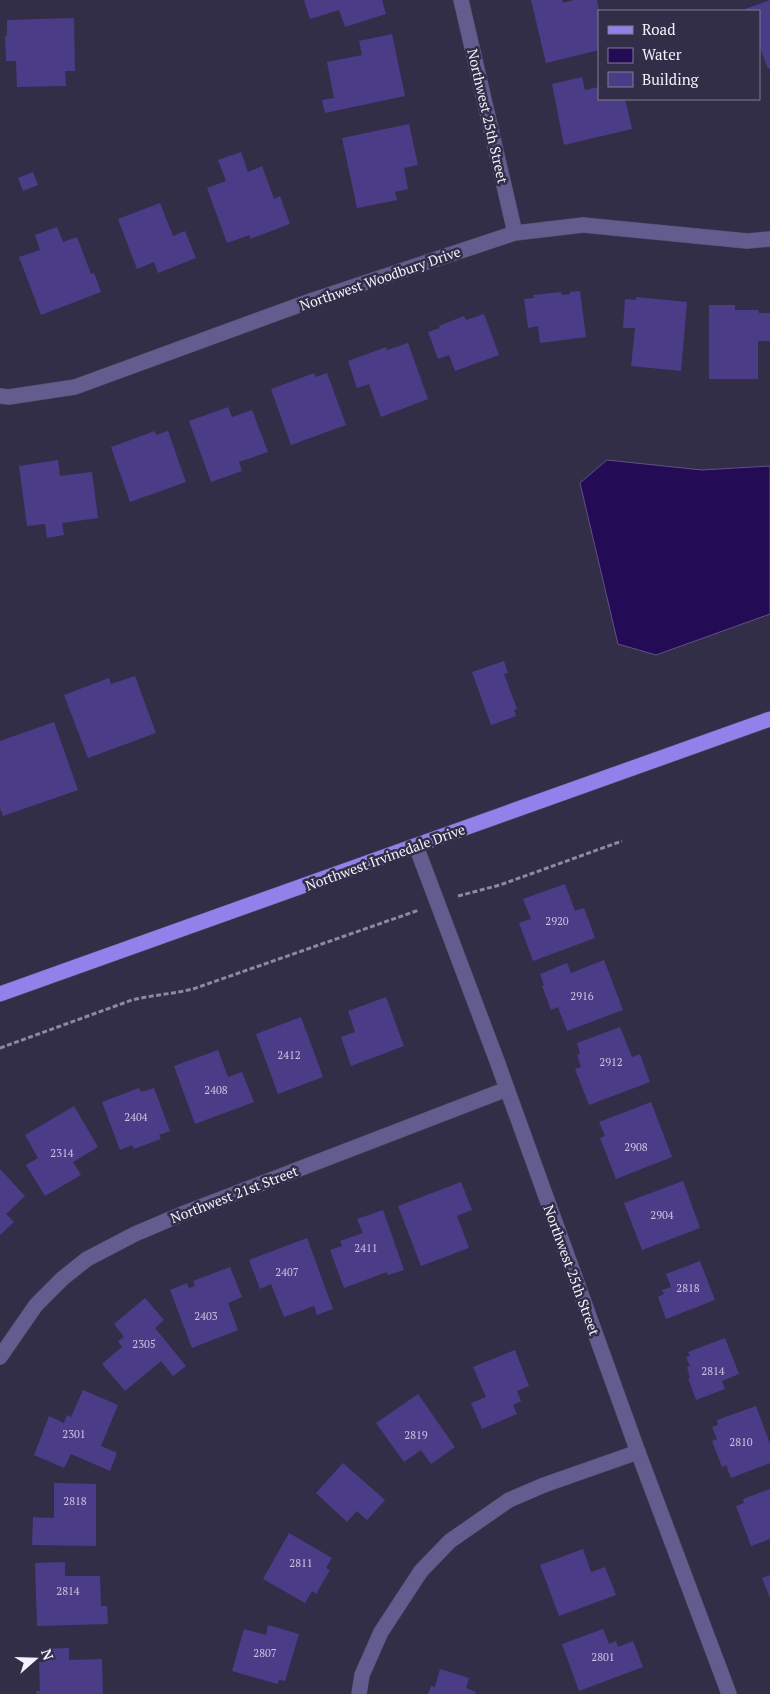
<svg xmlns="http://www.w3.org/2000/svg" width="770" height="1694" viewBox="0 0 770 1694" font-family="'PT Serif',serif">
<style>
.water{fill:#230b55;stroke:#615087}
.building{fill:#4b3c87}
.lines{fill:none;stroke-linecap:round;stroke-linejoin:round}
.minor-casing{stroke:#4d4961;stroke-width:16}
.major-casing{stroke:#4d4961;stroke-width:16}
.path{stroke:#8d8a9d;stroke-width:3;stroke-dasharray:5 2.5;stroke-linecap:butt}
.minor{stroke:#635c8f;stroke-width:15}
.major{stroke:#9381eb;stroke-width:15}
.labels{text-anchor:middle;dominant-baseline:central;stroke-width:5;stroke-linejoin:round;paint-order:stroke}
.number-label{font-size:11px;fill:#c9c4df}
.street-label{font-size:14px;fill:#f3f2fc;stroke:#322e48}
</style>
<rect width="100%" height="100%" fill="#322e48"/>
<polygon class="water" points="607,460 702,470 770,466 770,614 656,655 618,644 580,483"/>
<g class="building">
<polygon points="304,0 382,0 386,14 345,27 339,10 310,19"/>
<polygon points="531,0 562,0 563,3 574,0 597,0 599,11 599,50 546,63"/>
<polygon points="770,0 770,68 768,69 760,48 759,48 759,11 746,11 745,9"/>
<polygon points="74,18 75,71 65,71 66,86 17,87 16,61 6,61 5,35 7,36 7,20"/>
<polygon points="392,34 405,96 325,113 322,100 334,98 327,62 362,55 359,41"/>
<polygon points="582,77 585,90 599,87 599,99 625,99 632,129 564,145 552,84"/>
<polygon points="409,124 418,165 404,168 408,189 395,192 397,200 357,208 342,138"/>
<polygon points="241,152 248,172 262,166 274,199 280,196 290,224 250,239 250,235 227,243 207,188 226,181 218,160"/>
<polygon points="33,172 38,185 23,191 18,178"/>
<polygon points="160,203 173,236 185,231 196,258 158,273 154,262 137,269 118,219"/>
<polygon points="57,227 63,242 77,237 91,274 94,273 101,292 41,315 19,257 40,250 35,235"/>
<polygon points="580,291 586,337 540,343 538,326 528,328 524,299 534,298 533,295 561,292 562,295 570,294 570,292"/>
<polygon points="636,297 687,302 681,371 631,366 635,328 623,328 625,299 636,300"/>
<polygon points="709,305 735,305 735,310 758,310 759,313 770,313 770,341 758,341 758,379 709,379"/>
<polygon points="484,314 499,355 455,371 449,355 438,359 428,332 440,328 439,326 464,316 466,320"/>
<polygon points="408,343 428,399 381,417 369,384 357,388 348,361 386,347 387,350"/>
<polygon points="314,373 316,377 327,373 346,425 291,445 271,389"/>
<polygon points="228,407 232,417 252,410 268,452 239,462 242,471 211,482 189,421"/>
<polygon points="155,431 156,435 168,431 186,482 130,502 111,447"/>
<polygon points="58,460 60,476 92,472 98,518 62,523 64,535 47,538 45,524 27,526 19,466"/>
<polygon points="504,661 508,673 504,674 517,709 514,710 516,716 491,725 472,672"/>
<polygon points="135,676 156,733 88,758 64,695 109,678 111,684"/>
<polygon points="54,722 78,790 3,816 0,808 0,741"/>
<polygon points="565,884 575,911 584,908 595,938 533,961 519,923 531,919 523,899"/>
<polygon points="604,960 623,1010 567,1031 558,1007 551,1010 542,986 544,985 540,974 567,963 571,973"/>
<polygon points="386,997 404,1046 351,1066 341,1037 355,1032 348,1011"/>
<polygon points="301,1017 323,1077 278,1094 256,1034"/>
<polygon points="620,1027 632,1057 640,1054 650,1082 589,1105 575,1069 581,1067 577,1055 580,1054 577,1043"/>
<polygon points="218,1050 228,1077 242,1072 254,1102 195,1124 174,1066"/>
<polygon points="139,1088 141,1092 154,1088 170,1131 159,1135 161,1139 134,1149 132,1145 120,1150 102,1102"/>
<polygon points="651,1102 672,1157 616,1179 600,1138 605,1136 599,1122"/>
<polygon points="74,1106 98,1147 73,1162 81,1175 45,1196 26,1165 38,1158 25,1135"/>
<polygon points="0,1169 25,1196 6,1214 14,1222 0,1235"/>
<polygon points="683,1181 700,1228 642,1250 624,1203"/>
<polygon points="461,1182 472,1210 457,1216 469,1248 421,1266 398,1206"/>
<polygon points="383,1210 404,1270 388,1275 387,1272 344,1288 330,1250 342,1246 340,1241 363,1233 357,1219"/>
<polygon points="307,1238 333,1309 317,1315 314,1306 284,1317 271,1284 260,1289 249,1260"/>
<polygon points="700,1261 715,1300 666,1319 658,1297 664,1294 662,1290 671,1287 666,1274"/>
<polygon points="230,1267 242,1297 228,1303 238,1330 192,1348 170,1290 187,1283 189,1288 195,1286 193,1281"/>
<polygon points="145,1298 164,1320 155,1328 186,1366 173,1376 161,1361 125,1391 102,1364 122,1347 118,1341 124,1337 114,1324"/>
<polygon points="725,1338 739,1374 722,1381 725,1389 696,1400 688,1378 690,1378 687,1367 690,1366 686,1357 690,1356 688,1352"/>
<polygon points="515,1350 529,1386 517,1391 521,1401 513,1405 517,1414 482,1429 471,1403 486,1397 473,1367"/>
<polygon points="83,1390 118,1405 101,1446 117,1453 110,1471 71,1454 64,1468 34,1455 49,1416 64,1423 67,1415 71,1417"/>
<polygon points="418,1394 455,1447 431,1464 421,1450 404,1462 376,1423"/>
<polygon points="756,1406 770,1444 770,1463 731,1478 726,1465 722,1467 712,1441 717,1439 712,1427 718,1425 717,1420"/>
<polygon points="343,1463 385,1500 367,1520 357,1511 347,1522 316,1493"/>
<polygon points="54,1483 96,1484 96,1546 32,1545 33,1517 54,1518"/>
<polygon points="770,1489 770,1539 751,1546 736,1506 744,1503 743,1499"/>
<polygon points="289,1533 332,1558 326,1568 330,1570 316,1594 312,1591 305,1603 263,1579"/>
<polygon points="583,1549 591,1572 605,1567 616,1595 559,1616 540,1565"/>
<polygon points="65,1562 65,1576 100,1576 101,1606 107,1606 108,1624 37,1626 35,1563"/>
<polygon points="770,1575 770,1598 762,1578"/>
<polygon points="268,1625 299,1634 285,1681 279,1680 277,1684 232,1671 244,1629 266,1635"/>
<polygon points="603,1629 609,1644 616,1641 618,1647 633,1641 643,1667 579,1691 562,1644"/>
<polygon points="69,1648 69,1660 102,1659 103,1694 37,1694 36,1691 40,1691 39,1662 42,1662 42,1649"/>
<polygon points="440,1669 469,1678 466,1688 476,1692 476,1694 428,1694 431,1686 435,1687"/>
</g>
<g class="lines">
<defs>
<g id="minor">
<polyline points="461,0 515,233"/>
<polyline points="0,396 9,397 75,387 313,300 515,233 583,225 747,241 770,239"/>
<polyline points="416,846 497,1061 638,1452 729,1694"/>
<polyline points="0,1357 36,1305 63,1278 87,1259 135,1234 182,1214 507,1089"/>
<polyline points="359,1694 362,1675 381,1632 421,1571 450,1541 509,1500 544,1485 638,1452"/>
</g>
<polyline id="major" points="0,994 770,719"/>
</defs>
<use href="#minor" class="minor-casing"/>
<use href="#major" class="major-casing"/>
<g class="path">
<polyline points="458,896 500,885 622,841"/>
<path d="M0,1048L132,1000C152,995 173,994 193,989L419,910"/>
</g>
<use href="#minor" class="minor"/>
<use href="#major" class="major"/>
</g>
<g class="labels">
<g class="number-label">
<text x="557" y="921">2920</text>
<text x="582" y="996">2916</text>
<text x="289" y="1055">2412</text>
<text x="611" y="1062">2912</text>
<text x="216" y="1090">2408</text>
<text x="136" y="1117">2404</text>
<text x="636" y="1147">2908</text>
<text x="62" y="1153">2314</text>
<text x="662" y="1215">2904</text>
<text x="366" y="1248">2411</text>
<text x="287" y="1272">2407</text>
<text x="688" y="1288">2818</text>
<text x="206" y="1316">2403</text>
<text x="144" y="1344">2305</text>
<text x="713" y="1371">2814</text>
<text x="74" y="1434">2301</text>
<text x="416" y="1435">2819</text>
<text x="741" y="1442">2810</text>
<text x="75" y="1501">2818</text>
<text x="301" y="1563">2811</text>
<text x="68" y="1591">2814</text>
<text x="265" y="1653">2807</text>
<text x="603" y="1657">2801</text>
</g>
<g class="street-label">
<text transform="translate(488 116) rotate(77)">Northwest 25th Street</text>
<text transform="translate(380 278) rotate(-19)">Northwest Woodbury Drive</text>
<text transform="translate(385 857) rotate(-20)">Northwest Irvinedale Drive</text>
<text transform="translate(234 1194) rotate(-21)">Northwest 21st Street</text>
<text transform="translate(572 1270) rotate(70)">Northwest 25th Street</text>
</g>
</g>
<rect x="598" y="10" width="162" height="90" fill="#322e48" stroke="#7f7c90"/>
<rect x="608" y="26" width="25" height="8" fill="#9381eb" stroke="#7f7c90"/>
<text x="642" y="35" font-size="15" fill="#f3f2fc">Road</text>
<rect x="608" y="48" width="25" height="15" fill="#230b55" stroke="#7f7c90"/>
<text x="642" y="60" font-size="15" fill="#f3f2fc">Water</text>
<rect x="608" y="72" width="25" height="15" fill="#4b3c87" stroke="#7f7c90"/>
<text x="642" y="85" font-size="15" fill="#f3f2fc">Building</text>
<g transform="translate(35 1659) rotate(70)" stroke="#322e48" stroke-width="4" paint-order="stroke">
<path d="M0-4L9 19L0 12L-9 19Z" fill="#f3f2fc"/>
<text y="-8" font-size="14" font-weight="bold" text-anchor="middle" fill="#f3f2fc">N</text>
</g>
</svg>
